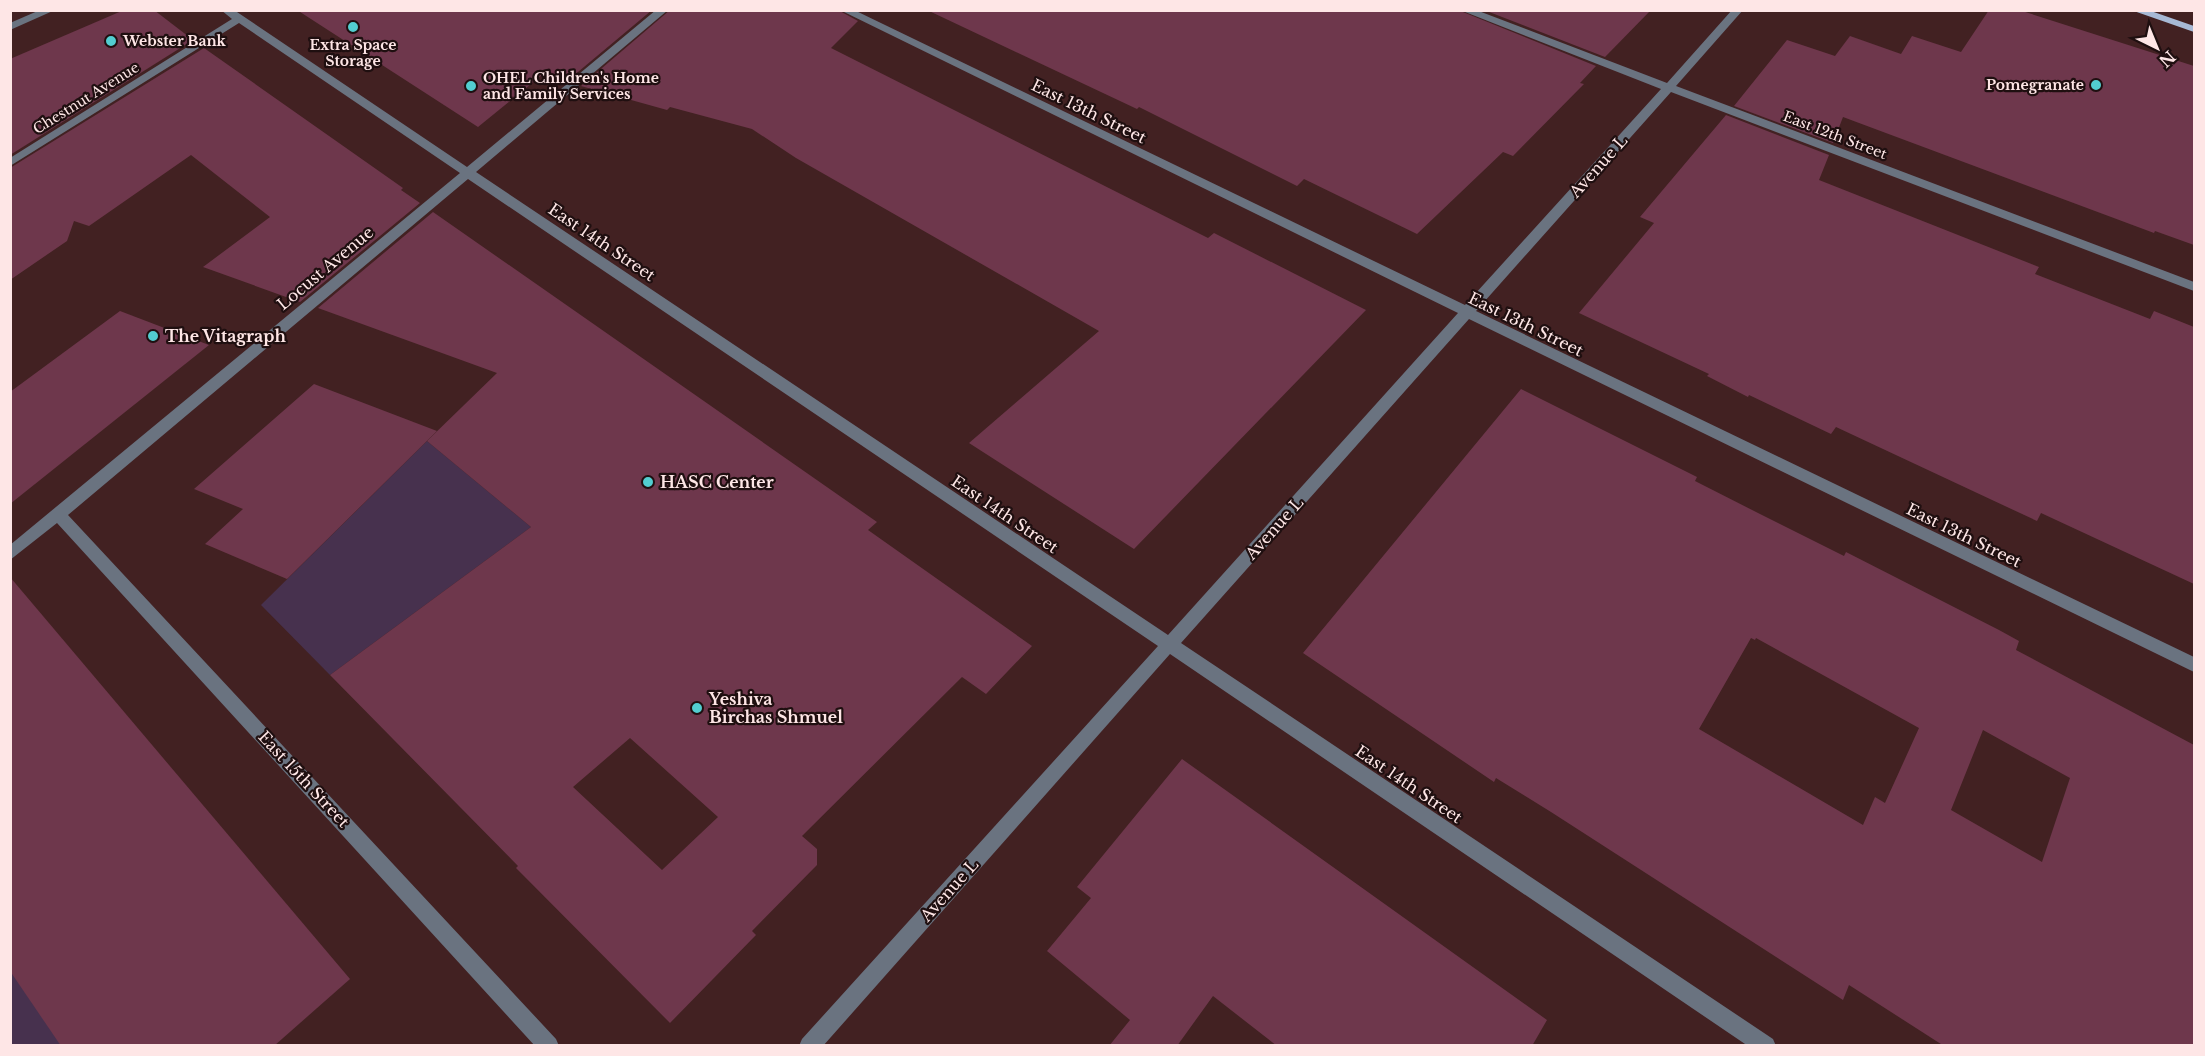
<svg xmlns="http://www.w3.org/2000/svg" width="2205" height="1056" viewBox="0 0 2205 1056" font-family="'Libre Baskerville',serif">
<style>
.green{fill:#47314e}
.building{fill:#6e374c;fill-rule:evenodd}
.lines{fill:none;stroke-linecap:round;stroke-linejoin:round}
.minor{fill:#6a7380;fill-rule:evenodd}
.major{fill:#a7b9d5;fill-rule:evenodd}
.poi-dot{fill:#52cdd0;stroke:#1f0f10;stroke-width:2}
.labels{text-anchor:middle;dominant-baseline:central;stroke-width:4.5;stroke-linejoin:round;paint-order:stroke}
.far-poi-label{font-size:14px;font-weight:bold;fill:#fee6e6;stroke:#1f0f10;text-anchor:start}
.far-street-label{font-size:14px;fill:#fee6e6;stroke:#1f0f10}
.street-label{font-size:16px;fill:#fee6e6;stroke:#1f0f10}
.poi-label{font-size:16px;font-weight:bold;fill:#fee6e6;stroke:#1f0f10;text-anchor:start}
</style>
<rect width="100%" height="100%" fill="#422122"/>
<g class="green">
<polygon points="427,441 531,527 330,675 261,605"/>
<polygon points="11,970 62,1045 11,1045"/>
</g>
<g class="building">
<polygon points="124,10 154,10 193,40 10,155 10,59"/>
<polygon points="297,10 652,10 566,82 542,75 478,127"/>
<polygon points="670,10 838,10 858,21 831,48 1208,238 1214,233 1366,310 1134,549 969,443 1099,331 796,158 752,129 670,107 667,110 581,86"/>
<polygon points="927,10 1458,10 1596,66 1580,83 1584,84 1513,156 1503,152 1417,234 1304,179 1297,186 1139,107 1137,109"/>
<polygon points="1484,10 1651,10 1605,57"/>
<polygon points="1989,10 2019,10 2194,66 2194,245 2155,231 2154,233 1843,117 1833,143 1734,106 1787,40 1835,56 1850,36 1901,54 1912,36 1961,52"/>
<polygon points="204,48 403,188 401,190 420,203 300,302 203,267 270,217 191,155 89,226 74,221 67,241 10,280 10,168"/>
<polygon points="1726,115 1829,155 1819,180 2039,267 2035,274 2150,319 2154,311 2194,327 2194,584 2041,513 2037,521 1836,427 1831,434 1749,395 1748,397 1707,376 1709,374 1579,313 1654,223 1640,217"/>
<path d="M433,212L877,522L868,530L1032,646L986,694L962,677L802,836L817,849V865L752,931L756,935L670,1023L516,868L518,866L330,675L531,527L427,441L497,373L318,308ZM630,738L718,817L662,870L573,787Z"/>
<polygon points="120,311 209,345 10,504 10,392"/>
<polygon points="314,384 437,431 287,579 205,544 243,509 194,489"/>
<path d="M1521,389L1697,477L1695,481L1760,514L1844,556L1846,552L1999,630L2019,641L2016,650L2194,745V1046H1944L1849,985L1843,1000L1551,812L1496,778L1494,782L1303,653ZM1751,638L1755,640L1756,638L1919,728L1885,803L1875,797L1863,825L1699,729ZM1983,730L2070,778L2042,862L1951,810Z"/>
<polygon points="10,577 350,979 274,1046 61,1046 10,971"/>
<polygon points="1182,759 1547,1020 1532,1046 1277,1046 1213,996 1177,1046 1109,1046 1130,1020 1047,951 1091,898 1077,887"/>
</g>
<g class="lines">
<g class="minor">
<polygon points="40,10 55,10 10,30 10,23"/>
<polygon points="221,10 234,10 467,167 656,10 668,10 476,172 1168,635 1458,313 840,10 854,10 1465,305 1661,89 1460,10 1476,10 1667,83 1732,10 1743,10 1676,86 2194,282 2194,291 1671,92 1476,311 2194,657 2194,672 1469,319 1181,643 1773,1039 1776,1046 1748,1046 1170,654 823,1046 799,1046 802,1039 1158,646 468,179 68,515 556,1039 559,1046 535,1046 57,523 10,560 10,545 460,173 239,23 10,166 10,158 232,19"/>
</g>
<polygon class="major" points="2131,10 2148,10 2194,26 2194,32"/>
</g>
<g class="poi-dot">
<circle cx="353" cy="27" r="6"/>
<circle cx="111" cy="41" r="6"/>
<circle cx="2096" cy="85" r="6"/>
<circle cx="471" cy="86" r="6"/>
<circle cx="153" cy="336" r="6"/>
<circle cx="648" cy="482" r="6"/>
<circle cx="697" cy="708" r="6"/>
</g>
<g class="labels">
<g class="far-poi-label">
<text x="123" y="41">Webster Bank</text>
<text x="353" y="45" text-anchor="middle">Extra Space<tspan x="353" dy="16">Storage</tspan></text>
<text x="483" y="78">OHEL Children's Home<tspan x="483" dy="16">and Family Services</tspan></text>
<text x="2084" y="85" text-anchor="end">Pomegranate</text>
</g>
<g class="far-street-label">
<text transform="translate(86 98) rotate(-32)">Chestnut Avenue</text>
<text transform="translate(1835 135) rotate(21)">East 12th Street</text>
</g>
<g class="street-label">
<text transform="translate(1089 111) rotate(26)">East 13th Street</text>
<text transform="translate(1598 166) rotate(-48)">Avenue L</text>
<text transform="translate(602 242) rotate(34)">East 14th Street</text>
<text transform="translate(325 268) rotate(-40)">Locust Avenue</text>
<text transform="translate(1526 324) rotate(26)">East 13th Street</text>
<text transform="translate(1005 514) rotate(34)">East 14th Street</text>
<text transform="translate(1274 528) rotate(-48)">Avenue L</text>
<text transform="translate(1964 535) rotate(26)">East 13th Street</text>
<text transform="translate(304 779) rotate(47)">East 15th Street</text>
<text transform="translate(1409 784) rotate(34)">East 14th Street</text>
<text transform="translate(949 890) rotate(-48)">Avenue L</text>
</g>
<g class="poi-label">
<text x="165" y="336">The Vitagraph</text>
<text x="660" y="482">HASC Center</text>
<text x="709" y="699">Yeshiva<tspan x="709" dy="18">Birchas Shmuel</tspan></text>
</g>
</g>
<rect width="2205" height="1056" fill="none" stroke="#fee6e6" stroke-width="24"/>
<g transform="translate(2157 48) rotate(137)" stroke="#1f0f10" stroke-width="4.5" paint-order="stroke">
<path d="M0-4.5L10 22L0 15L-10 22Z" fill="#fee6e6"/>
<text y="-9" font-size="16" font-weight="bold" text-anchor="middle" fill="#fee6e6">N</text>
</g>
</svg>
